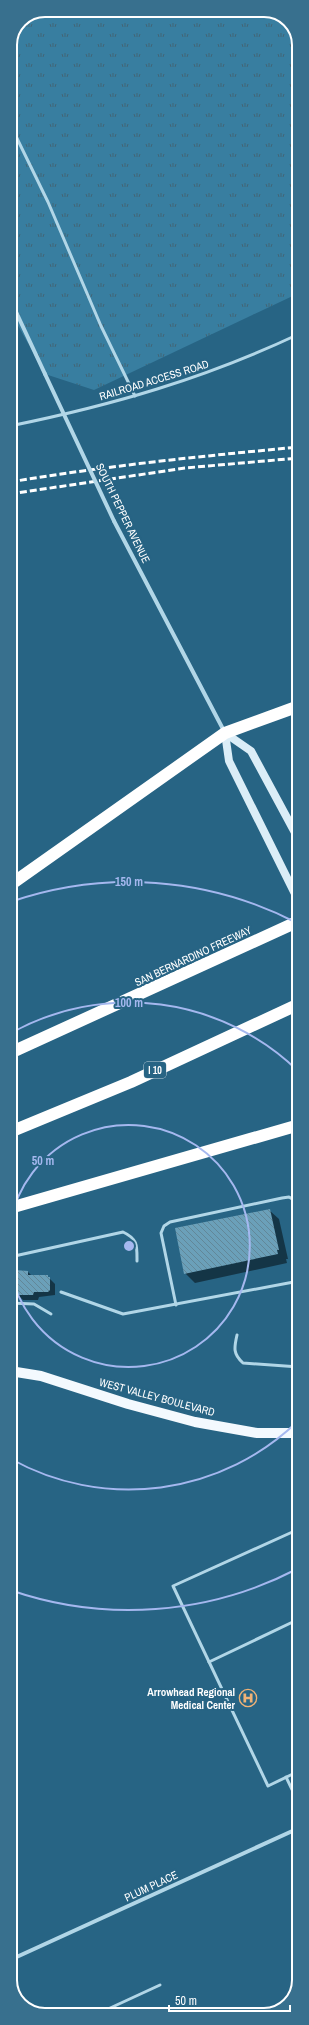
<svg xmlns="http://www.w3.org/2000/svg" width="309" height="2025" viewBox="0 0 309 2025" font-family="'Archivo Narrow',sans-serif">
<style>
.grass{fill:url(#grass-tufts)}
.shadow{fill:#0007}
.building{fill:url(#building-back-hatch)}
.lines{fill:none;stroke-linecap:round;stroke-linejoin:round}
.service{stroke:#b1d6e7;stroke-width:3}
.minor{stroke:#b1d6e7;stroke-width:4}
.secondary{stroke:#dbedf7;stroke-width:8}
.primary{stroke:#f3f9fe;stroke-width:10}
.motorway{stroke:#fff;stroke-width:12}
.rail{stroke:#fff;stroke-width:3;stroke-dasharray:7 3;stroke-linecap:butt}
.minor-bridge{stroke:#b1d6e7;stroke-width:4}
.ring{fill:none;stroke:#a5b8ef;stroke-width:2}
.labels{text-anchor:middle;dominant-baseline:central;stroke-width:4;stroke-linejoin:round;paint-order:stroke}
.shield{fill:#276484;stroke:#bed0da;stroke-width:1}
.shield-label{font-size:10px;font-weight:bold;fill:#fff}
.street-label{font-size:11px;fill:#fff;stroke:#276484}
.poi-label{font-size:11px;font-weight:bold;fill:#fff;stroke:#276484;text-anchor:end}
.rim{fill:none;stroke:#fff;stroke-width:2}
.centre{fill:#a5b8ef;stroke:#276484;stroke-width:2}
.ring-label{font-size:12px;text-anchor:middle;font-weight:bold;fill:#a5b8ef;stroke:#276484;stroke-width:4;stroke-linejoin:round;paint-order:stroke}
</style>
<defs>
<pattern id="grass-tufts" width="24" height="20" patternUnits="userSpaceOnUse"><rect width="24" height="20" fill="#387ea0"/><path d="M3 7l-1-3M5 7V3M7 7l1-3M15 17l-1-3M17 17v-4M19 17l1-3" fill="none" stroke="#426576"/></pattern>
<pattern id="building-back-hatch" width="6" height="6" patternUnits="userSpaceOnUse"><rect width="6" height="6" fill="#6ba0b9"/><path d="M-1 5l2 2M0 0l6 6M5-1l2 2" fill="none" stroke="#628798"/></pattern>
</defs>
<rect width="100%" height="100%" fill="#276484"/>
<polygon class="grass" points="45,10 269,10 289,20 299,40 299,293 94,390 45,374 10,311 10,44 20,20"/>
<g class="shadow">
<polygon points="269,1210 279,1219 288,1259 286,1259 287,1263 195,1283 185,1273"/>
<polygon points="28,1272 32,1276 47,1276 55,1284 55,1295 39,1297 38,1300 23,1300 19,1296 10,1296 10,1276"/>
</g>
<g class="building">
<polygon points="270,1209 279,1250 277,1250 278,1254 184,1274 175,1228"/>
<polygon points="15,1270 28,1271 28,1275 48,1275 48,1277 50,1277 50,1290 48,1292 34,1292 33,1295 17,1295 17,1291 10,1291 10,1275 14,1275"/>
</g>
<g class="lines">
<g class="service">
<polyline points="10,124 48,202 101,326 135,396"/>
<path d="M10,426C113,405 203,379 299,334"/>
<path d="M10,1257L123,1232C138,1239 137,1246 137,1261"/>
<polyline points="61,1292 123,1314 299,1281"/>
<polyline points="10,1303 34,1304 51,1314"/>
<polyline points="176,1305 161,1233 164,1226 170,1222 282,1198 289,1197 299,1203"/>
<path d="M237,1335C234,1348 233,1354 243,1363L299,1367"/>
<polyline points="299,1529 173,1586 268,1786 299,1771"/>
<polyline points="209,1662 299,1619"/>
<polyline points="286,1777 299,1804"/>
<polyline points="95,2015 160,1985"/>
</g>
<g class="minor">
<polyline points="10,299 45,374"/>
<polyline points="114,521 224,731"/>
<polyline points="10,1960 299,1828"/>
</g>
<g class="secondary">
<polyline points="225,733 229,761 299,902"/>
<polyline points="225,733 251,751 299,840"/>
</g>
<polyline class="primary" points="10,1371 41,1376 128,1404 195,1422 257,1433 299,1433"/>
<g class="motorway">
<polyline points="10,885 225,733 299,706"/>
<polyline points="10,1053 299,921"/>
<polyline points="10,1132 131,1082 299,1004"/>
<polyline points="10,1208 299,1125"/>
</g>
<g class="rail">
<path d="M10,482C106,466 202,456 299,447"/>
<polyline points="10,494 185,468 299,458"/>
</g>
<polyline class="minor-bridge" points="45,374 114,521"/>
</g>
<g class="ring">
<path d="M10 1223A121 121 0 1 1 10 1269"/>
<path d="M298 1421A243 243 0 0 1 11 1459M11 1033A243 243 0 0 1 298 1071"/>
<path d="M297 1569A364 364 0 0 1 10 1590M10 902A364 364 0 0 1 297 923"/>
</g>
<defs>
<symbol id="hospital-ring" viewBox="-11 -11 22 22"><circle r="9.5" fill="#276484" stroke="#f0b276" stroke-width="1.5"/><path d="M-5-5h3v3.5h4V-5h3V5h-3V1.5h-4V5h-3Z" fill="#f0b276"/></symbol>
</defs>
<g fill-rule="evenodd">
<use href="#hospital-ring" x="238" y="1688" width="20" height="20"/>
</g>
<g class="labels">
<rect class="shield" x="144" y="1062" width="22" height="16" rx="3"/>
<g class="shield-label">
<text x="155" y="1070">I 10</text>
</g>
<g class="street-label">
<text transform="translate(154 380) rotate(-17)">RAILROAD ACCESS ROAD</text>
<text transform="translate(123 513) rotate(64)">SOUTH PEPPER AVENUE</text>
<text transform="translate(193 956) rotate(-25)">SAN BERNARDINO FREEWAY</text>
<text transform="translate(157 1397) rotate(15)">WEST VALLEY BOULEVARD</text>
<text transform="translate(151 1886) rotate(-25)">PLUM PLACE</text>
</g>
<g class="poi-label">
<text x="235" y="1692">Arrowhead Regional<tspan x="235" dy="13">Medical Center</tspan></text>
</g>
</g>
<path d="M0 0H309V2025H0ZM45 17H264A28 28 0 0 1 292 45V1980A28 28 0 0 1 264 2008H45A28 28 0 0 1 17 1980V45A28 28 0 0 1 45 17Z" fill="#38708e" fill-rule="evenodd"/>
<path class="rim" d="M45 17H264A28 28 0 0 1 292 45V1980A28 28 0 0 1 264 2008H45A28 28 0 0 1 17 1980V45A28 28 0 0 1 45 17Z"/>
<circle cx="129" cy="1246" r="6" class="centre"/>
<g class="ring-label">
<text x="129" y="886">150 m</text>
<text x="129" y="1007">100 m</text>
<text x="43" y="1165">50 m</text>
</g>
<path d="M169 2005v6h121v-6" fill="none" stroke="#ffffff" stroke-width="2"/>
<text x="175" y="2005" font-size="12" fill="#ffffff" stroke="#276484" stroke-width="3" paint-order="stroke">50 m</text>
</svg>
